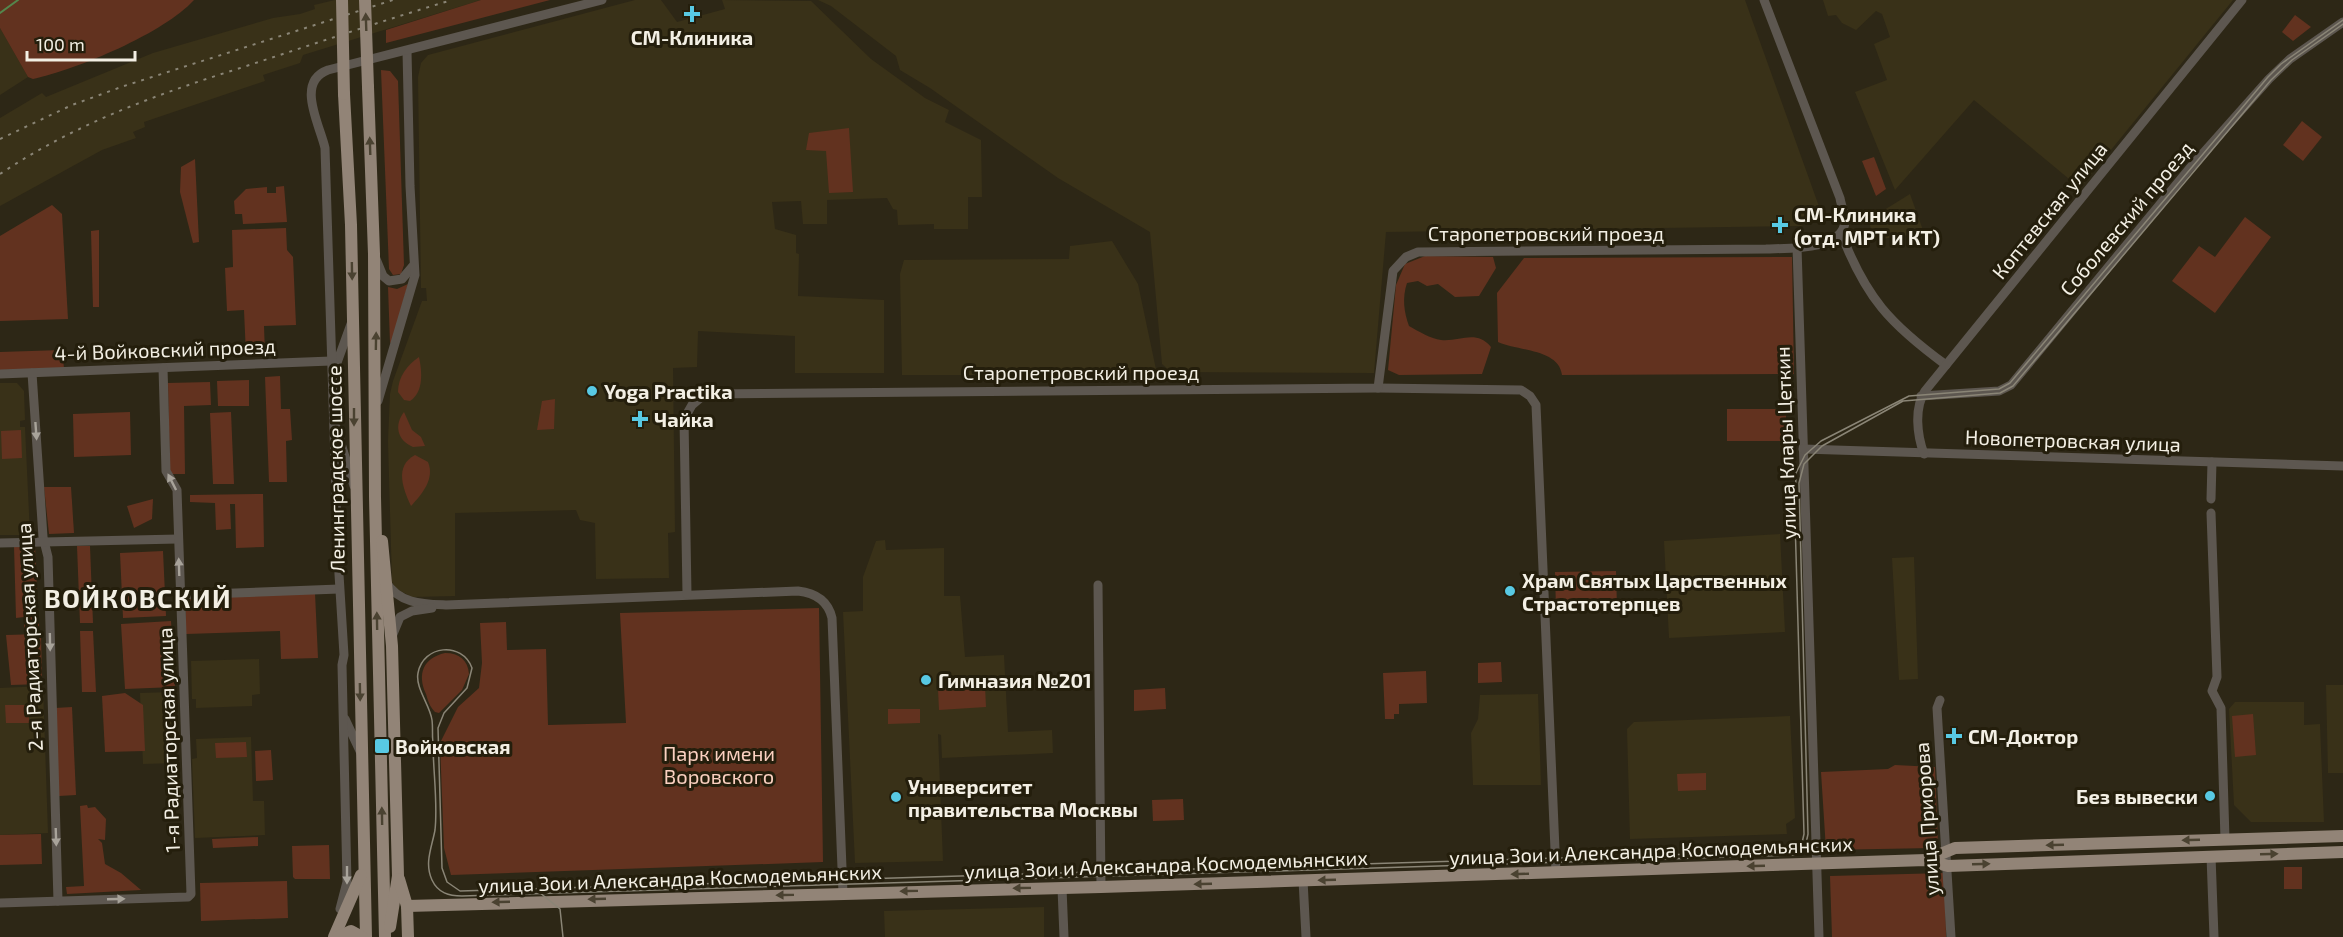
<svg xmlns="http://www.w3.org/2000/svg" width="2343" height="937" viewBox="0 0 2343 937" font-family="'Exo 2',sans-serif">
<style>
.built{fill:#393118}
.green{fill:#62321f}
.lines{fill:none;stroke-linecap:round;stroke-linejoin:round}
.stream{stroke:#54864c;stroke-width:2}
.minor{stroke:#5d5750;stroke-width:9}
.major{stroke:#928477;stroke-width:12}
.tram{stroke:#8a8576;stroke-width:1.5}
.rail{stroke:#8a8576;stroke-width:2;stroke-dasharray:3 6;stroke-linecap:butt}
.major-bridge{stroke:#928477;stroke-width:12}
.oneway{fill:#4a4231}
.oneway2{fill:#a8a39a}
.poi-dot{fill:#58c9e3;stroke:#241e0c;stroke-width:2}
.labels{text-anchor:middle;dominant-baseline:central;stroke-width:6;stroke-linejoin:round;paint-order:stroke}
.poi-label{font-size:20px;font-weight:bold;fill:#f3efe4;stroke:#241e0c;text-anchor:start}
.street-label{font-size:20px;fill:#f3efe4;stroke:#241e0c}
.park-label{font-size:20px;fill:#fbd0c0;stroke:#241e0c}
.district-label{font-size:26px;font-weight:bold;letter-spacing:1.5px;fill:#f3efe4;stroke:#241e0c}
</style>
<rect width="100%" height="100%" fill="#2d2716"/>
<g class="built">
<polygon points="335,0 481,0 303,55 300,63 263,75 265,81 144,122 145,127 133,132 136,138 102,150 0,206 0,118 42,93 46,97 153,53 273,18 300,14 315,9 314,5"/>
<polygon points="635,0 661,0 677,22 725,9 722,0 811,1 871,59 925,98 949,110 945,122 981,140 982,197 968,197 968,229 934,229 934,224 898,225 897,210 893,209 887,198 827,200 827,224 803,224 801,201 772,202 775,229 796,235 796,253 799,254 798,296 884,300 884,373 795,373 795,336 698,331 697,367 673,368 675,532 668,533 669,578 596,579 595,523 580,520 576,510 455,513 455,596 412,597 395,588 392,582 388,441 390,394 393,381 422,301 427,301 426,288 421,288 418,77 421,63 428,55"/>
<polygon points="818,0 1745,0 1821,212 1814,222 1800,226 1386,232 1374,373 1171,372 1162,364 1150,232 1058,178 930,88 900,70 896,56 831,6"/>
<polygon points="1823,0 2233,0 2080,188 1974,100 1895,190 1855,92 1887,80 1874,44 1890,37 1882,14 1876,11 1856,30 1842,23 1836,15 1828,16"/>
<polygon points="0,28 28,77 0,95"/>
<polygon points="1910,194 1924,233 1875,240 1868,220"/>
<polygon points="1112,241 1138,284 1157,374 1062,372 1061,375 902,375 900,274 904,260 1069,259 1070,246"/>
<polygon points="0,383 17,383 24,391 25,420 20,421 20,427 25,427 30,535 0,535"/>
<polygon points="1780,534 1785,632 1669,638 1664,541"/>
<polygon points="885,540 886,550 944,548 944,596 960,596 965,657 1004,655 1008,732 1052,730 1053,753 942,758 941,735 938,734 943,861 855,863 843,612 863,611 863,577 876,541"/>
<polygon points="1914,557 1918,679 1899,680 1892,558"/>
<polygon points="259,659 260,694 252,695 252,706 196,708 196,699 192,699 191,661"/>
<polygon points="2326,685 2343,685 2343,773 2328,773"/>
<polygon points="43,686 48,833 0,835 0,688"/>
<polygon points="173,692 176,763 143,764 140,693"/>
<polygon points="1538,694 1541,785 1473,785 1471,733 1478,719 1480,695"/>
<polygon points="2235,702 2304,702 2304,725 2320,724 2324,822 2251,822 2234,805 2229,709"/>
<polygon points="1790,716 1795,818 1786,824 1787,834 1630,839 1627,729 1634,722"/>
<polygon points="251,737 253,801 264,801 265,835 195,838 192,759 197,758 196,739"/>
<polygon points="1044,907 1044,937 885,937 884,911"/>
</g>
<g class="green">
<path d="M0,0H194C164,33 78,69 33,79L28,77L0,28Z"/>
<polygon points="481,0 550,0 386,43 386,30"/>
<polygon points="2295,15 2311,27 2293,41 2282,32"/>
<polygon points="381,70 390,71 398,81 404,265 401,274 393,275 389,269"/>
<polygon points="2302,121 2322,137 2303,161 2283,145"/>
<polygon points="849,128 853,192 829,193 826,151 806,150 809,133"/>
<polygon points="1874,157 1886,189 1876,196 1862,161"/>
<polygon points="195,159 199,242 193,243 180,192 181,167"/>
<polygon points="284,186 287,222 243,224 242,214 235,214 234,201 246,189 267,187 267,193 276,193 276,187"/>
<polygon points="52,205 62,214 68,319 0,321 0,236"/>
<polygon points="2245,217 2271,237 2215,313 2172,281 2199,246 2215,257"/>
<polygon points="286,228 287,250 293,257 296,325 264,326 265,354 246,355 244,310 227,311 225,268 233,267 232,230"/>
<polygon points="99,230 99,307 93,307 91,231"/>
<path d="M1425,256L1493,257L1496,268L1479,296L1455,297L1438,284L1427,286L1418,281L1407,283C1402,298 1404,312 1409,326C1418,331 1431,339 1441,340C1460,342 1476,329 1491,347L1482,374L1399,375L1388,370L1396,285L1405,264Z"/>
<path d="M1792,257L1794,374L1562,375C1559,349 1518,351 1498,342L1497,293L1524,258Z"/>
<polygon points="408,284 392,342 390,343 388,287 397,289"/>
<polygon points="62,350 64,368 0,370 0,352"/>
<path d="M419,357C422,371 424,392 410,401L404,400L398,392C398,377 407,365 419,357Z"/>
<polygon points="280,376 281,409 290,409 292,440 286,441 287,482 269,482 265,377"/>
<polygon points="249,380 249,406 218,406 217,381"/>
<polygon points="210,382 211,405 184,406 185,474 170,474 168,383"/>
<polygon points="555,399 554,429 537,430 542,401"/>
<rect x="1727" y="409" width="59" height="32"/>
<polygon points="130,412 131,455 74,457 73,414"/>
<polygon points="231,412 234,484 213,484 210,413"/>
<path d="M404,412L412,430L421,437L425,446L413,447C397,440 394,425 404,412Z"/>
<polygon points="21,430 22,458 2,459 1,431"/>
<path d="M415,455L428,462C435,479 422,494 411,506C403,489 394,466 415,455Z"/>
<polygon points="44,487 71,487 74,533 49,534"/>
<polygon points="263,494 264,547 236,548 235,504 230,504 231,529 216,530 215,503 190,502 190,495"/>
<polygon points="153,499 152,519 134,528 127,506"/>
<polygon points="14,546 35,546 38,615 28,617 39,617 39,629 24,629 24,617 16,618"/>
<polygon points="77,546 90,546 93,623 80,623"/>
<polygon points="163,551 166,616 123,618 120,553"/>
<polygon points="1616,571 1617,608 1556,610 1555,572"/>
<polygon points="315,593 318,658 281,659 280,631 186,634 185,597"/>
<polygon points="819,608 823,862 451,875 444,848 440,743 458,707 479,688 482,663 480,623 506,622 507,650 546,649 548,725 626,723 620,613"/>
<polygon points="171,621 175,687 125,689 121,624"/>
<polygon points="80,631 93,631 96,692 82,692"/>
<polygon points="41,634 42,684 11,685 6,635"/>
<path d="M445,653C459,653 468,660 469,674L462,690L439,713L435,712C430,707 428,701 426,694C417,674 423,658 445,653Z"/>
<polygon points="1501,662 1502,682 1478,683 1478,663"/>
<polygon points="1426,671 1427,703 1399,704 1399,714 1394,714 1394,719 1385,719 1383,673"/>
<polygon points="985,686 986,707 939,710 938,689"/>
<polygon points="1165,688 1166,709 1134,711 1134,690"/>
<polygon points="125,693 143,705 145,751 105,752 102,696"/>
<polygon points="5,705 29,705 29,723 6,723"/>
<polygon points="72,707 76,795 59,796 55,708"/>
<polygon points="888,709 920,709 920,723 888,724"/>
<polygon points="2253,714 2256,755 2235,757 2232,716"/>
<polygon points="246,742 247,757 216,758 215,743"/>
<polygon points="271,750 273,780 256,781 255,751"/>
<polygon points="1895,765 1935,767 1938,844 1932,848 1826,850 1821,772 1888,769"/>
<polygon points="1706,773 1706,790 1678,791 1677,774"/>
<polygon points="1183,799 1184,820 1153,821 1152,800"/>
<polygon points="87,805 88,808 95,807 106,819 105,840 98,839 102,843 105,864 121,873 141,890 67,894 66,887 84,886 80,806"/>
<polygon points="41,834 42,864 0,865 0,835"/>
<polygon points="258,837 258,846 213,848 212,839"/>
<polygon points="329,845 330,879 295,879 293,877 292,846"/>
<rect x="2284" y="867" width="18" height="22"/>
<polygon points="1945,873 1946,937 1832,937 1830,876"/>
<polygon points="287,881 288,918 201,921 200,883"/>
</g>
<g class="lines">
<polyline class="stream" points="0,13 18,0"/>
<g class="minor">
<path d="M1841,233C1866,298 1890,324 1946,365"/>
<polyline points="1797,247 1819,937"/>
<polyline points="376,259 383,276 389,281 402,279 413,266"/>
<polyline points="334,371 351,324"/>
<polyline points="32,373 43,537 48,557 58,901"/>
<polyline points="0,374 331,361"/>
<polyline points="1378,388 1521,390 1530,396 1536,405 1556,873"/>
<polyline points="1921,396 1999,391 2011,385 2189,169 2269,79 2290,59 2343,22"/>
<polyline points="378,401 415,275 410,186 407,51"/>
<polyline points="336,427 354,486"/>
<polyline points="1803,449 2343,466"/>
<path d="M1924,454C1917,435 1914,408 1925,391L2242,0"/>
<polyline points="2211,499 2212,462"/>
<polyline points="2211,513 2217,677 2212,691 2221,708 2225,839"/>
<polyline points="0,543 178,539"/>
<path d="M386,582C399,604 424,604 446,605L798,591C816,593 828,601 832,618L843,893"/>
<polyline points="1098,585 1101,887"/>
<path d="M687,594L684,419L692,405L705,394L1378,388L1393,271L1406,257L1418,252L1766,249C1786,248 1844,251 1845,221C1845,214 1841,205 1840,198L1764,0"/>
<polyline points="180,595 339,589"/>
<polyline points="393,634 400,617 412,611 432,608"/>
<polyline points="1940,700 1937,708 1951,937"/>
<polyline points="345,719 361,753"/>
<polyline points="2211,856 2214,937"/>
<polyline points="1303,880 1306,937"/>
<polyline points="1062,888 1064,937"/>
<polyline points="0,903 188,897 191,894 177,490 166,471 163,368"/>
<path d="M340,909L347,882L342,665L344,655L338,558L325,148C320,125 295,82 328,70L602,0"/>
</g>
<g class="major">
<polyline points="368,87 374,254 375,497 385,937"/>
<polyline points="344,94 351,225 366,937"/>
<polyline points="382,541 392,646 398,876 390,927"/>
<polyline points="1926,860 1955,848 2343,836"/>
<polyline points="399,879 407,906 408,937"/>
<polyline points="407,906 1101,887 1926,860 1948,866 2343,852"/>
<polyline points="334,937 361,875"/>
<polyline points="338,937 351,931 362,937"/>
</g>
<g class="tram">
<path d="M2343,20L2281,64L2268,77L2010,383L1999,389L1909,396L1821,441L1805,455L1796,473L1795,519L1804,834L1802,843L1793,851L460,891L447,882L442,868L438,728L444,713L467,688L472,668C462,641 423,645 418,673C415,688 430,705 432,720C433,728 432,736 433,743C433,771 438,803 435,830C432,847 424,863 432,880C438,893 449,896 462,896L1794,855C1804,851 1806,845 1808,834L1799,483L1804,464L1822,446L1903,401L2000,393L2013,386L2271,80L2292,60L2343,24"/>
<polyline points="539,892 560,909 563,937"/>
</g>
<g class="rail">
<polyline points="0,139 72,105 124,86 393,0"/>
<path d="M0,174C72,126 149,97 231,71C305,47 378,22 452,0"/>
</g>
<g class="major-bridge">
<polyline points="342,0 344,94"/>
<polyline points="365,0 368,87"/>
</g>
</g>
<defs><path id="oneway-solid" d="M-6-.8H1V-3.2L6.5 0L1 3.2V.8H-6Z" transform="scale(1.5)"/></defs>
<g class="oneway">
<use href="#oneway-solid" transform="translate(366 22) rotate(-92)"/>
<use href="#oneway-solid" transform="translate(370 146) rotate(-92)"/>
<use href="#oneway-solid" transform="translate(352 271) rotate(89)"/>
<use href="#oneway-solid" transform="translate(376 341) rotate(-89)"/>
<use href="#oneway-solid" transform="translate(354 417) rotate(90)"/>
<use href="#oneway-solid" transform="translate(377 621) rotate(-91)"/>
<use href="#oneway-solid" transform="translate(360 692) rotate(89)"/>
<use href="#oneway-solid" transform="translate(382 816) rotate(-91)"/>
<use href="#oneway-solid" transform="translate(2191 840) rotate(178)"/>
<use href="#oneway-solid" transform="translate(2055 845) rotate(178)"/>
<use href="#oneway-solid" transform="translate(2269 854) rotate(-2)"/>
<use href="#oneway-solid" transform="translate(1981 864) rotate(-2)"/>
<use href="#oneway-solid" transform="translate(1756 866) rotate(178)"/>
<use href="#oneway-solid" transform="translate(1520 874) rotate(178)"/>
<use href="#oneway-solid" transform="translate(1327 880) rotate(178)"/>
<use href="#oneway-solid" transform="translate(1203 884) rotate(178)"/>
<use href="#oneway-solid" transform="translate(1022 888) rotate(179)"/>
<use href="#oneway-solid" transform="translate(909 891) rotate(179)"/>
<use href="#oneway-solid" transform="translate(785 895) rotate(179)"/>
<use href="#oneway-solid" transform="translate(597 899) rotate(178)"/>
<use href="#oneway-solid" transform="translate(501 902) rotate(178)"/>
</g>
<g class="oneway2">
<use href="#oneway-solid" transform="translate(36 431) rotate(86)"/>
<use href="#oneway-solid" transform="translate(172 482) rotate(-117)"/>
<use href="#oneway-solid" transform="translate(179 567) rotate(-92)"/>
<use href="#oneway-solid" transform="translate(50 642) rotate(89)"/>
<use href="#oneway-solid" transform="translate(56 837) rotate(88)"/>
<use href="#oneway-solid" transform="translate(347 875) rotate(90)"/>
<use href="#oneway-solid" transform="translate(116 899) rotate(-2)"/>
</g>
<g class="poi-dot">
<path d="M689 5h6v6h6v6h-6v6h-6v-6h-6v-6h6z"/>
<path d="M1777 216h6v6h6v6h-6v6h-6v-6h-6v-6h6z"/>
<circle cx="592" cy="391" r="6"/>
<path d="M637 410h6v6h6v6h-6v6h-6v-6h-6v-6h6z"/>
<circle cx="1510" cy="591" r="6"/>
<circle cx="926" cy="680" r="6"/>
<path d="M1951 727h6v6h6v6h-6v6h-6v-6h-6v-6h6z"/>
<rect x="374" y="738" width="16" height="16" rx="3"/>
<circle cx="2210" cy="796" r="6"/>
<circle cx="896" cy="797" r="6"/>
</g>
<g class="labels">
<g class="poi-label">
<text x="692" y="37" text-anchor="middle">СМ-Клиника</text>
<text x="1794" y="214">СМ-Клиника<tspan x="1794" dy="23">(отд. МРТ и КТ)</tspan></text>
<text x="604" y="391">Yoga Practika</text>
<text x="654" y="419">Чайка</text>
<text x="1522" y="580">Храм Святых Царственных<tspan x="1522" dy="23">Страстотерпцев</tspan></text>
<text x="938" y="680">Гимназия №201</text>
<text x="1968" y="736">СМ-Доктор</text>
<text x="395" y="746">Войковская</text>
<text x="908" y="786">Университет<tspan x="908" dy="23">правительства Москвы</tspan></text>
<text x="2198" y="796" text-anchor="end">Без вывески</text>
</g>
<g class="street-label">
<text transform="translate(2049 210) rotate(-51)">Коптевская улица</text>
<text transform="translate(2126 218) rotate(-50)">Соболевский проезд</text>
<text x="1546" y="233">Старопетровский проезд</text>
<text transform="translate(165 349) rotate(-2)">4-й Войковский проезд</text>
<text x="1081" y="372">Старопетровский проезд</text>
<text transform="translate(2073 440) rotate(2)">Новопетровская улица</text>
<text transform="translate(1785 443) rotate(-92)">улица Клары Цеткин</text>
<text transform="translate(335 469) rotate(-91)">Ленинградское шоссе</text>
<text transform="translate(29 637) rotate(-93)">2-я Радиаторская улица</text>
<text transform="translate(168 740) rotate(-92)">1-я Радиаторская улица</text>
<text transform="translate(1926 819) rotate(-94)">улица Приорова</text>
<text transform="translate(1651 850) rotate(-2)">улица Зои и Александра Космодемьянских</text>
<text transform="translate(1166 864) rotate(-2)">улица Зои и Александра Космодемьянских</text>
<text transform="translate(680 878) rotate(-2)">улица Зои и Александра Космодемьянских</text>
</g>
<g class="park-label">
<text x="719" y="753">Парк имени<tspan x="719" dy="23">Воровского</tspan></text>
</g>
<g class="district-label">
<text x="138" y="597">ВОЙКОВСКИЙ</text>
</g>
</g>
<path d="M27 51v9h108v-9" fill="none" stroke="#f3efe4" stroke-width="3"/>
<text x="36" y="51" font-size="18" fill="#f3efe4" stroke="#241e0c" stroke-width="4.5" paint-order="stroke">100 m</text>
</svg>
